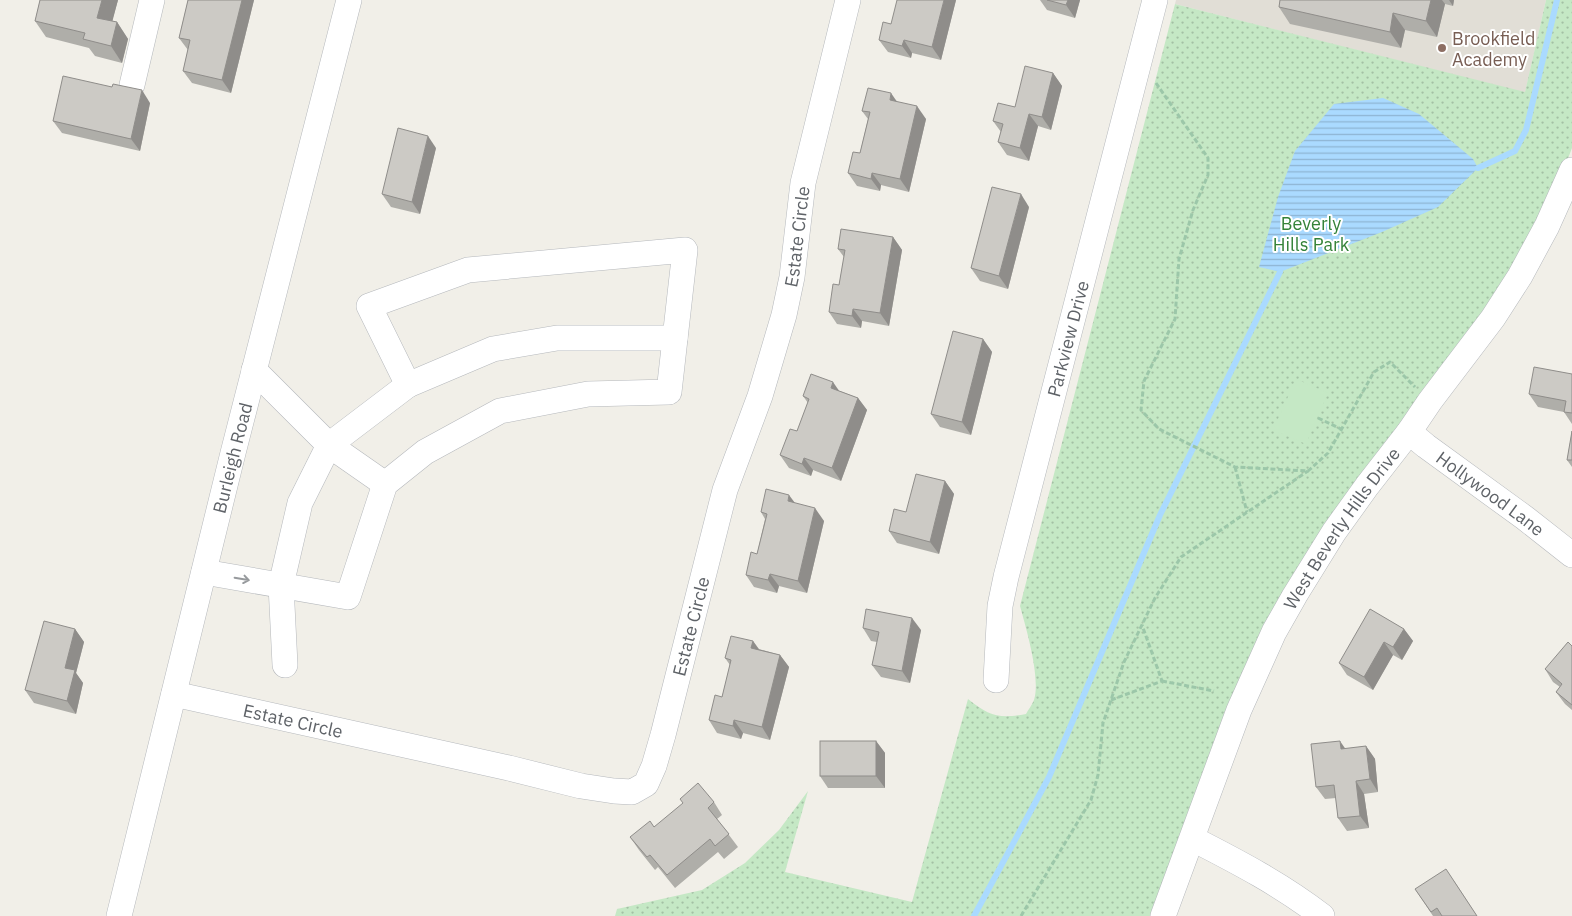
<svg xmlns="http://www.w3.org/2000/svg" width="1572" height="916" viewBox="0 0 1572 916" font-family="'IBM Plex Sans',sans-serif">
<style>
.education{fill:#e1ded6}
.park{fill:url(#park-dots)}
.garden{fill:#c5e8c5}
.water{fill:url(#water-rules)}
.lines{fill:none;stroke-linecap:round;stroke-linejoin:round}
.stream{stroke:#aadaff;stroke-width:6}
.minor-casing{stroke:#b5b8bc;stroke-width:26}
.path{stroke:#9cc7a9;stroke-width:3;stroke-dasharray:5 2.5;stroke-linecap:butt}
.minor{stroke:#fff;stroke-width:25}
.wall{fill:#afaea9}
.shaded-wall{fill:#8f8d8a}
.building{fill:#cccac5;stroke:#8f8d8a}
.oneway{stroke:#979a9d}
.education-dot{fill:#8d6e63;stroke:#fff;stroke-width:2}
.labels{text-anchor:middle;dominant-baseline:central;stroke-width:4;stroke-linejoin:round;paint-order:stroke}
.education-label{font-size:18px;fill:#785e54;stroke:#fff;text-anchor:start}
.park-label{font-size:18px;fill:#348238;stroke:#fff}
.street-label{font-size:18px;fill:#5f6368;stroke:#fff}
</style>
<defs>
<pattern id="park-dots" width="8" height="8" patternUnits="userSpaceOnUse" patternTransform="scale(1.25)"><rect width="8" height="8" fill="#c5e8c5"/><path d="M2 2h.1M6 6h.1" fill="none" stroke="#a3c0a4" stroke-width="1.8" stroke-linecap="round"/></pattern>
<pattern id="water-rules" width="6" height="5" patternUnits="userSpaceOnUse" patternTransform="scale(1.25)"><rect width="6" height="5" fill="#aadaff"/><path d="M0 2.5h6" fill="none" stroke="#8eb4d2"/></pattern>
</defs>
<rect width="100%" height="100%" fill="#f1efe8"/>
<polygon class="education" points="1176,0 1546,0 1525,93 1175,4"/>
<path class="park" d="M1546,0H1572V148L1557,187L1524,256L1328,526L1155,916H615L617,909L702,890L745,863L779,830L808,791L785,872L912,902L968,699C989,716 999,719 1026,714C1028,710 1032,705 1034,700C1041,678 1026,628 1020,606L1175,4L1525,92Z"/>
<polygon class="garden" points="1296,379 1328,393 1306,444 1273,430"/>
<polygon class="water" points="1383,98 1419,114 1473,159 1478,168 1438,207 1382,232 1280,272 1259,267 1278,197 1295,151 1334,104"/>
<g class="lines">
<g class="stream">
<polyline points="1478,168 1515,151 1526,130 1557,0"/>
<polyline points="974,916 1049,777 1160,515 1280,272"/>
</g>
<defs>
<g id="minor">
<polyline points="132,85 152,0"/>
<polyline points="408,385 493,349 557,338 675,338"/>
<path id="s1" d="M1409,432L1426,446L1525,518L1572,555"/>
<polyline points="204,572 348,597 385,484 425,452 500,411 588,394 669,392 685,250 468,270 369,306 408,385 329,445 254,370"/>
<polyline points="285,665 281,585 300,503 329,445 385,484"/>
<path id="s2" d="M996,680L1000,606L1006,577L1155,0"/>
<path id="s3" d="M174,694L509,768L581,786L614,791L632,792L646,784L654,766L663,735L725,490L760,396L784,315L792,277L803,183L848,0"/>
<path d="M1193,839C1238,862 1282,885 1322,916"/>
<path id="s4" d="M119,916L233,453L349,0"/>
<path id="s5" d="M1163,916L1239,710L1274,632L1295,595L1334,532L1367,486L1409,432L1430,401L1493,318L1520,276L1547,226L1572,170"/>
</g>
</defs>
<use href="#minor" class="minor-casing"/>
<g class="path">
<polyline points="1156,83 1208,158 1208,175 1193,210 1179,259 1175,319 1144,381 1141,410 1159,429 1235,467 1308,471 1328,453 1374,372 1390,362 1415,387"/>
<polyline points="1318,418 1341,429"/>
<polyline points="1235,467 1247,512"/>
<polyline points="1162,681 1214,691"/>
<polyline points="1111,700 1162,681 1142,625"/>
<polyline points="1021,916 1091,800 1098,775 1103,723 1124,662 1155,598 1181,557 1308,471"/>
</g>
<use href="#minor" class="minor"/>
</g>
<g class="wall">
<polygon points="40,0 118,0 112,21 117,22 128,39 122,63 95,56 89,48 46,37 35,21"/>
<polygon points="188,0 254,0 231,93 192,83 183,71 188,50 179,38"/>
<polygon points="956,0 941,60 912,53 911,58 888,52 879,40 891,24"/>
<polygon points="1040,0 1080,0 1075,18 1047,10"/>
<polygon points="1280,0 1454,0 1453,6 1445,4 1437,37 1405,30 1401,48 1290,24 1279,7"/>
<polygon points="1053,73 1062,86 1051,130 1038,126 1029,161 1007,155 998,142 1001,132 993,121 1015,107"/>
<polygon points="897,102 926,119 909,192 881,185 880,191 857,186 848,173 860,153 868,119 862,111"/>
<polygon points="150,103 140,151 62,133 53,121"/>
<polygon points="436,148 420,214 391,207 382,194"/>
<polygon points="1029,207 1008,289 980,281 971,268"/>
<polygon points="893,237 902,250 889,326 862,321 861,328 837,324 829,312 839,285 844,257 838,249"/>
<polygon points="983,339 992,352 971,435 940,427 931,414"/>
<polygon points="1572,374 1572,424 1564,412 1538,407 1529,394"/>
<polygon points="840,391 858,398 867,410 841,481 813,470 811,476 789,468 780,455 797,431 808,403 803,396"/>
<polygon points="1572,431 1572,467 1567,460"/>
<polygon points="945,481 954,494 939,554 897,543 889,531 906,512"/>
<polygon points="795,503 824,521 807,593 779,586 777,593 754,587 746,575 757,554 765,519 761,512"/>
<polygon points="863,628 921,630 910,683 881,677 872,665 877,642 871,641"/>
<polygon points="75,629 84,642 76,673 83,683 76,714 34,703 25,690"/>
<polygon points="1404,629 1413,641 1402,660 1393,655 1373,690 1347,675 1339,663"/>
<polygon points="753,641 759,649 780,655 789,667 770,740 743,733 741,739 717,733 709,720 722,697 730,665 725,658"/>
<polygon points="1572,646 1572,710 1565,704 1556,692 1560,687 1553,682 1545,669"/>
<polygon points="876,741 885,753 885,788 828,788 820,776"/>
<polygon points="1366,746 1375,759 1378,792 1364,794 1369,828 1347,831 1338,818 1336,798 1325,799 1316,787 1346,749"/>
<polygon points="714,802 722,815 717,819 738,847 724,859 718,852 675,888 658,867 655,870 639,850 630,837"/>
<polygon points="1454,881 1477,916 1433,916 1415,889"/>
</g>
<g class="shaded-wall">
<polygon points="102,0 118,0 109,34 97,18"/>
<polygon points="242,0 254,0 231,93 222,80"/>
<polygon points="944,0 956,0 941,60 932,47"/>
<polygon points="1068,0 1080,0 1075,18 1066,5"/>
<polygon points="1431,0 1442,0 1445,4 1437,37 1426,21"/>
<polygon points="1449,0 1454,0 1453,6"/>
<polygon points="1393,13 1405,30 1401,48 1390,32"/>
<polygon points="117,22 128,39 122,63 111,46"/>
<polygon points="904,40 912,53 911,58 902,46"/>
<polygon points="1053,73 1062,86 1051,130 1042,117"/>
<polygon points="142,90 150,103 140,151 131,139"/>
<polygon points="891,93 900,106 890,100"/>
<polygon points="917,106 926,119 909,192 900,179"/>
<polygon points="1029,114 1038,126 1029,161 1020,148"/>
<polygon points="428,136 436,148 420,214 412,202"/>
<polygon points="872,173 881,185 880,191 871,179"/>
<polygon points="1021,194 1029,207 1008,289 999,276"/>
<polygon points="893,237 902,250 889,326 880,313"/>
<polygon points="853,309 862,321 861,328 852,316"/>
<polygon points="983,339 992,352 971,435 962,422"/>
<polygon points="833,382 842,395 831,388"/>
<polygon points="858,398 867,410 841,481 832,468"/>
<polygon points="804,458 813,470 811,476 802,464"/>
<polygon points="945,481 954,494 939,554 930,542"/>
<polygon points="789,495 798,507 788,501"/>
<polygon points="815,508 824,521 807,593 798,581"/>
<polygon points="770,574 779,586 777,593 768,580"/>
<polygon points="912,618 921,630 910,683 902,671"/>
<polygon points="75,629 84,642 76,673 83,683 76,714 67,701 65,668"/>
<polygon points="1404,629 1413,641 1402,660 1393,647"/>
<polygon points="753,641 762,654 751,648"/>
<polygon points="1384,642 1393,655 1373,690 1364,677"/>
<polygon points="780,655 789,667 770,740 762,727"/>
<polygon points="734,720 743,733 741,739 733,726"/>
<polygon points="876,741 885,753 885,788 876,776"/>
<polygon points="1340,741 1349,754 1341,749"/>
<polygon points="1366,746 1375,759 1378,792 1370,779"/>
<polygon points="1356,781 1364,794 1369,828 1360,816"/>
</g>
<g class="building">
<polygon points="40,0 102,0 97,18 117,22 111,46 83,39 85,33 35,21"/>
<polygon points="188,0 242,0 222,80 183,71 190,40 179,38"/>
<polygon points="897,0 944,0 932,47 904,40 902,46 879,40 883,22 891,24"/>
<polygon points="1047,0 1068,0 1066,5"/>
<polygon points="1280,0 1431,0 1426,21 1393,13 1390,32 1279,7"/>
<polygon points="1025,66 1053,73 1042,117 1029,114 1020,148 998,142 1003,124 993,121 998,103 1015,107"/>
<polygon points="63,76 112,87 113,84 142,90 131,139 53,121"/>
<polygon points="868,88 891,93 890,100 917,106 900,179 872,173 871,179 848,173 853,152 860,153 870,112 862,111"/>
<polygon points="398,128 428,136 412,202 382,194"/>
<polygon points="992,187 1021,194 999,276 971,268"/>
<polygon points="841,229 893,237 880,313 853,309 852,316 829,312 833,284 839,285 845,250 838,249"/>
<polygon points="953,331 983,339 962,422 931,414"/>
<polygon points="1534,367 1572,374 1572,413 1564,412 1566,401 1529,394"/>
<polygon points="811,374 833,382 831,388 858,398 832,468 804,458 802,464 780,455 790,429 797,431 809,399 803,396"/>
<polygon points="1572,431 1572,460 1567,460"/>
<polygon points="916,474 945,481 930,542 889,531 894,509 906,512"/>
<polygon points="766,489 789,495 788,501 815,508 798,581 770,574 768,580 746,575 751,552 757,554 767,514 761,512"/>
<polygon points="866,609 912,618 902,671 872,665 879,632 863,628"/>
<polygon points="1370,609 1404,629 1393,647 1384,642 1364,677 1339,663"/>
<polygon points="44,621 75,629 65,668 75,670 67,701 25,690"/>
<polygon points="731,636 753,641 751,648 780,655 762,727 734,720 733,726 709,720 715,695 722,697 731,660 725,658"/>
<polygon points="1568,642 1572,646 1572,705 1556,692 1562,684 1545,669"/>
<rect x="820" y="741" width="56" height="35"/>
<polygon points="1340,741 1341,749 1366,746 1370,779 1356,781 1360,816 1338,818 1334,785 1316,787 1311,744"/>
<polygon points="698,783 714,802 708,808 729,834 715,846 710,839 667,875 650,855 647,857 630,837 650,821 654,827 683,803 680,799"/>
<polygon points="1446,869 1477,916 1442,916 1437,908 1431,912 1415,889"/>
</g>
<defs><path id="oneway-shaft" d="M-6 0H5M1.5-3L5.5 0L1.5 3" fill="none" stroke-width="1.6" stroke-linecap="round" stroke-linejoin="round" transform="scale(1.25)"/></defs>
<use class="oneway" href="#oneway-shaft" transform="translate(242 579) rotate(10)"/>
<circle class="education-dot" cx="1442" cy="48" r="5"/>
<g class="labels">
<g class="education-label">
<text x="1452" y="38">Brookfield<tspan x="1452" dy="21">Academy</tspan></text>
</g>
<g class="park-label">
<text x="1311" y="223">Beverly<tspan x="1311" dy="21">Hills Park</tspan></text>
</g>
<g class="street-label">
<text stroke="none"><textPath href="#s3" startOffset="1054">Estate Circle</textPath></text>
<text stroke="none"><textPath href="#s2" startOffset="350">Parkview Drive</textPath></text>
<text stroke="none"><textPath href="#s4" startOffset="472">Burleigh Road</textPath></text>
<text stroke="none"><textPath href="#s1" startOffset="102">Hollywood Lane</textPath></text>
<text stroke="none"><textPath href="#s5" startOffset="429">West Beverly Hills Drive</textPath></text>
<text stroke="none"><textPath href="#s3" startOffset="649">Estate Circle</textPath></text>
<text stroke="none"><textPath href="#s3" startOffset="122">Estate Circle</textPath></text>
</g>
</g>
</svg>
